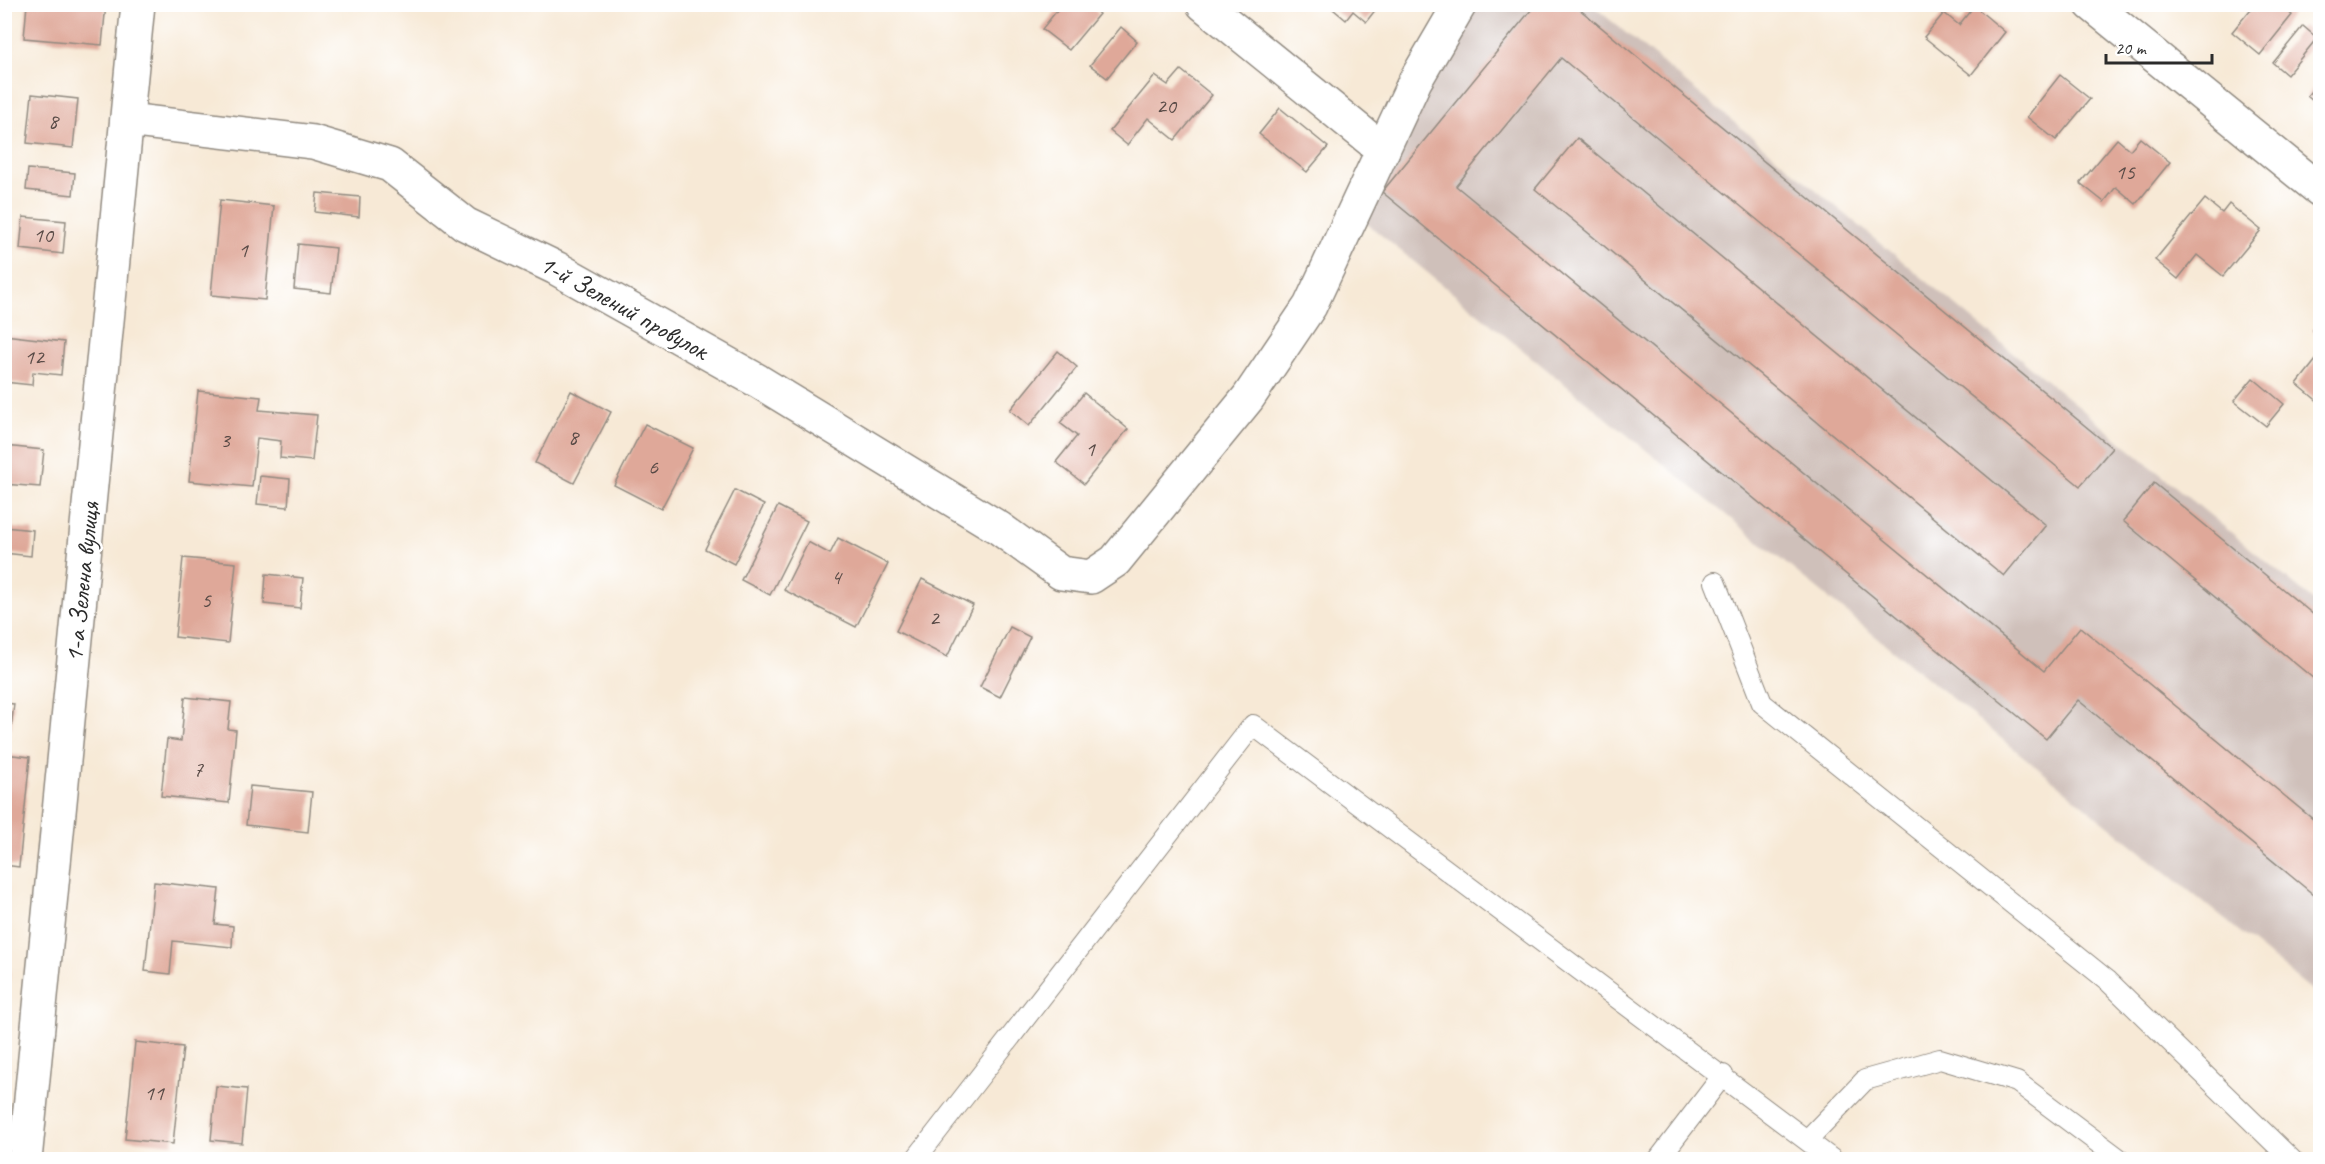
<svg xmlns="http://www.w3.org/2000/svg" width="2325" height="1164" viewBox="0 0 2325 1164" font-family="Caveat,sans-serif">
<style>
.industrial{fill:#cfc0ba}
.building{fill:#dfa899}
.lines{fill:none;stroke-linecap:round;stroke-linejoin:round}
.service-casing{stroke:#918a80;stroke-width:22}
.minor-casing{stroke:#918a80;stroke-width:36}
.service{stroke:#fff;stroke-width:20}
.minor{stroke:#fff;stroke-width:33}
.labels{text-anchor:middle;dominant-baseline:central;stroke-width:5;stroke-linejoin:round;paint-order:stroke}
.number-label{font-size:22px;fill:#584a46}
.street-label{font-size:26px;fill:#2b2b2b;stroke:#fff}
</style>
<rect width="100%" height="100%" fill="#fff"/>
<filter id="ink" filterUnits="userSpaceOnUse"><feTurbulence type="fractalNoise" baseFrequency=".0167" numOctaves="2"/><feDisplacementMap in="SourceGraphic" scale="12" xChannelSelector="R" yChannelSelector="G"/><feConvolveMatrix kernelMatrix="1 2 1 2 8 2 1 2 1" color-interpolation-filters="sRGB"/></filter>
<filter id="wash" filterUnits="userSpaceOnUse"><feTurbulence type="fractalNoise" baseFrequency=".008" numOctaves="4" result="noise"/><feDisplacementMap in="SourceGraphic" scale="24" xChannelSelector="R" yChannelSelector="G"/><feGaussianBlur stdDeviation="1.35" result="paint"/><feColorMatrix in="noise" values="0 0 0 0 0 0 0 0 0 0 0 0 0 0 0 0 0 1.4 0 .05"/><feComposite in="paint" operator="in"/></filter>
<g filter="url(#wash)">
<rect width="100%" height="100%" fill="#f7e9d6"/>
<polygon class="industrial" points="1460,5 1592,5 2320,606 2320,997 1354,213"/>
<g id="blocks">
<g class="building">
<polygon points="27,4 106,4 102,45 24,38"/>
<polygon points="1062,4 1088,4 1099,14 1069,50 1042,29"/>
<polygon points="1327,4 1380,4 1366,22 1353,11 1346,20"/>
<polygon points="1536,4 1573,4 2112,448 2080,486 1561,58 1456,186 2044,671 2080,627 2320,825 2320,900 2078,700 2046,739 1382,192"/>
<polygon points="2255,4 2279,4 2292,15 2260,55 2232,32"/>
<polygon points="1974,6 2005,32 1971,75 1924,37 1944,13 1959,25"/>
<polygon points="2303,26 2317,38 2287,75 2273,63"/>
<polygon points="1121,27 1137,41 1107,78 1090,65"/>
<polygon points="1181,70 1212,95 1175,140 1148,118 1127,145 1110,131 1155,76 1168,85"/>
<polygon points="2060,75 2090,99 2056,140 2027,117"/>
<polygon points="2320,80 2320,107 2307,96"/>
<polygon points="32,94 78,99 73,148 27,143"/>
<polygon points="1280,108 1328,147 1307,172 1259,134"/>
<polygon points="1577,138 2046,525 2004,576 1535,189"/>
<polygon points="2140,138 2170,162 2136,204 2116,187 2104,202 2080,183 2117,139 2130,150"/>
<polygon points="28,169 75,173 73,195 26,190"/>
<polygon points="317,193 360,197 359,217 315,212"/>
<polygon points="2205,199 2222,213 2229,204 2261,230 2223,276 2197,255 2178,279 2155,260"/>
<polygon points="220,200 274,206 265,300 211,295"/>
<polygon points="23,217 66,221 63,254 20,249"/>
<polygon points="298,244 336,248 331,293 294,289"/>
<polygon points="2320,320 2320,336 2313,330"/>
<polygon points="4,335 64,342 61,375 33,372 32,385 4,382"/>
<polygon points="1058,351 1077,367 1029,426 1010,410"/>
<polygon points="2320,355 2320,403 2297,384"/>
<polygon points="2253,378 2284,404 2266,426 2234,401"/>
<polygon points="198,391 261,397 259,410 317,415 312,461 280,458 281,441 257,438 252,487 189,481"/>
<polygon points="571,391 611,412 574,483 535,463"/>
<polygon points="1084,393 1128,429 1084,484 1056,462 1077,436 1060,423"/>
<polygon points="645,424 693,448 661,509 614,485"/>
<polygon points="4,446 44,450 40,487 4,484"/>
<polygon points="260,476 290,479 288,507 257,504"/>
<polygon points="2154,483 2320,620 2320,684 2123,521"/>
<polygon points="735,490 764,505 734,564 705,549"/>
<polygon points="778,506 807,521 770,595 741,580"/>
<polygon points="4,527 33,530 31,556 4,553"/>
<polygon points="838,538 888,564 856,627 784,590 808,542 830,554"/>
<polygon points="183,558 236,563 228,643 175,637"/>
<polygon points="266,574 303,578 300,608 264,604"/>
<polygon points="922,579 973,605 947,657 896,631"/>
<polygon points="1010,627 1030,637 1000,697 980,687"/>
<polygon points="185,697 231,702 228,729 236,730 229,803 161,796 167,739 181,741"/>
<polygon points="4,703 14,704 11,728 4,727"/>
<polygon points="4,754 30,757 19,867 4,865"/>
<polygon points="250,786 312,792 308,832 246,825"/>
<polygon points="154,882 219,889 215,924 233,926 232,947 173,941 170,974 145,971"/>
<polygon points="4,969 10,970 6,1010 4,1010"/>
<polygon points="135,1042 183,1047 173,1144 125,1139"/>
<polygon points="216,1086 247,1089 242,1143 211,1140"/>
</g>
</g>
</g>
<g filter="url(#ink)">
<use href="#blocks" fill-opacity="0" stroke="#918a80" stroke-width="1.5"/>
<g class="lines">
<defs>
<g id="service">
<polyline points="1715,582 1762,703 2107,980 2292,1160"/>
<polyline points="1808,1139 1865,1080 1940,1059 2017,1082 2121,1160"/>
<polyline points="915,1160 1253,725 1833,1160"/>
<polyline points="1658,1160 1723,1075"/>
</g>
<g id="minor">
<polyline points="1203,4 1383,150"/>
<polyline points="2091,4 2320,190"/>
<polyline points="127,120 313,142 390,165 465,224 556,268 758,381 999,528 1061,573 1091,577 1115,561 1248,398 1310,306 1415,81 1460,4"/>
<polyline points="25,1160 138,4"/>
</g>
</defs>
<use href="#service" class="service-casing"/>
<use href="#minor" class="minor-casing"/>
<use href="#service" class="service"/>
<use href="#minor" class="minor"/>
</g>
</g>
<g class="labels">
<g class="number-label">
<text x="1166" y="106">20</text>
<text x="53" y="121">8</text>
<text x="2125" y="172">15</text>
<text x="43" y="235">10</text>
<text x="243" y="250">1</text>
<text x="34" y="357">12</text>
<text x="573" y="437">8</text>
<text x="225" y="440">3</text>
<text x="1090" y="449">1</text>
<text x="653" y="467">6</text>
<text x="836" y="577">4</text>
<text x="206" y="600">5</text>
<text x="934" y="618">2</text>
<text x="198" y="769">7</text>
<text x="154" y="1093">11</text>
</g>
<g class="street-label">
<text transform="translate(624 307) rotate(29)">1-й Зелений провулок</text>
<text transform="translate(82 582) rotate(-84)">1-а Зелена вулиця</text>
</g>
</g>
<rect width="2325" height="1164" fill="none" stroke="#fff" stroke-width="24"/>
<path d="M2106 54v9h106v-9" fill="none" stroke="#2b2b2b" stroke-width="3"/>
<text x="2115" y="54" font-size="18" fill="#2b2b2b" stroke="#ffffff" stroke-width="4.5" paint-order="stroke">20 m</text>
</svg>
